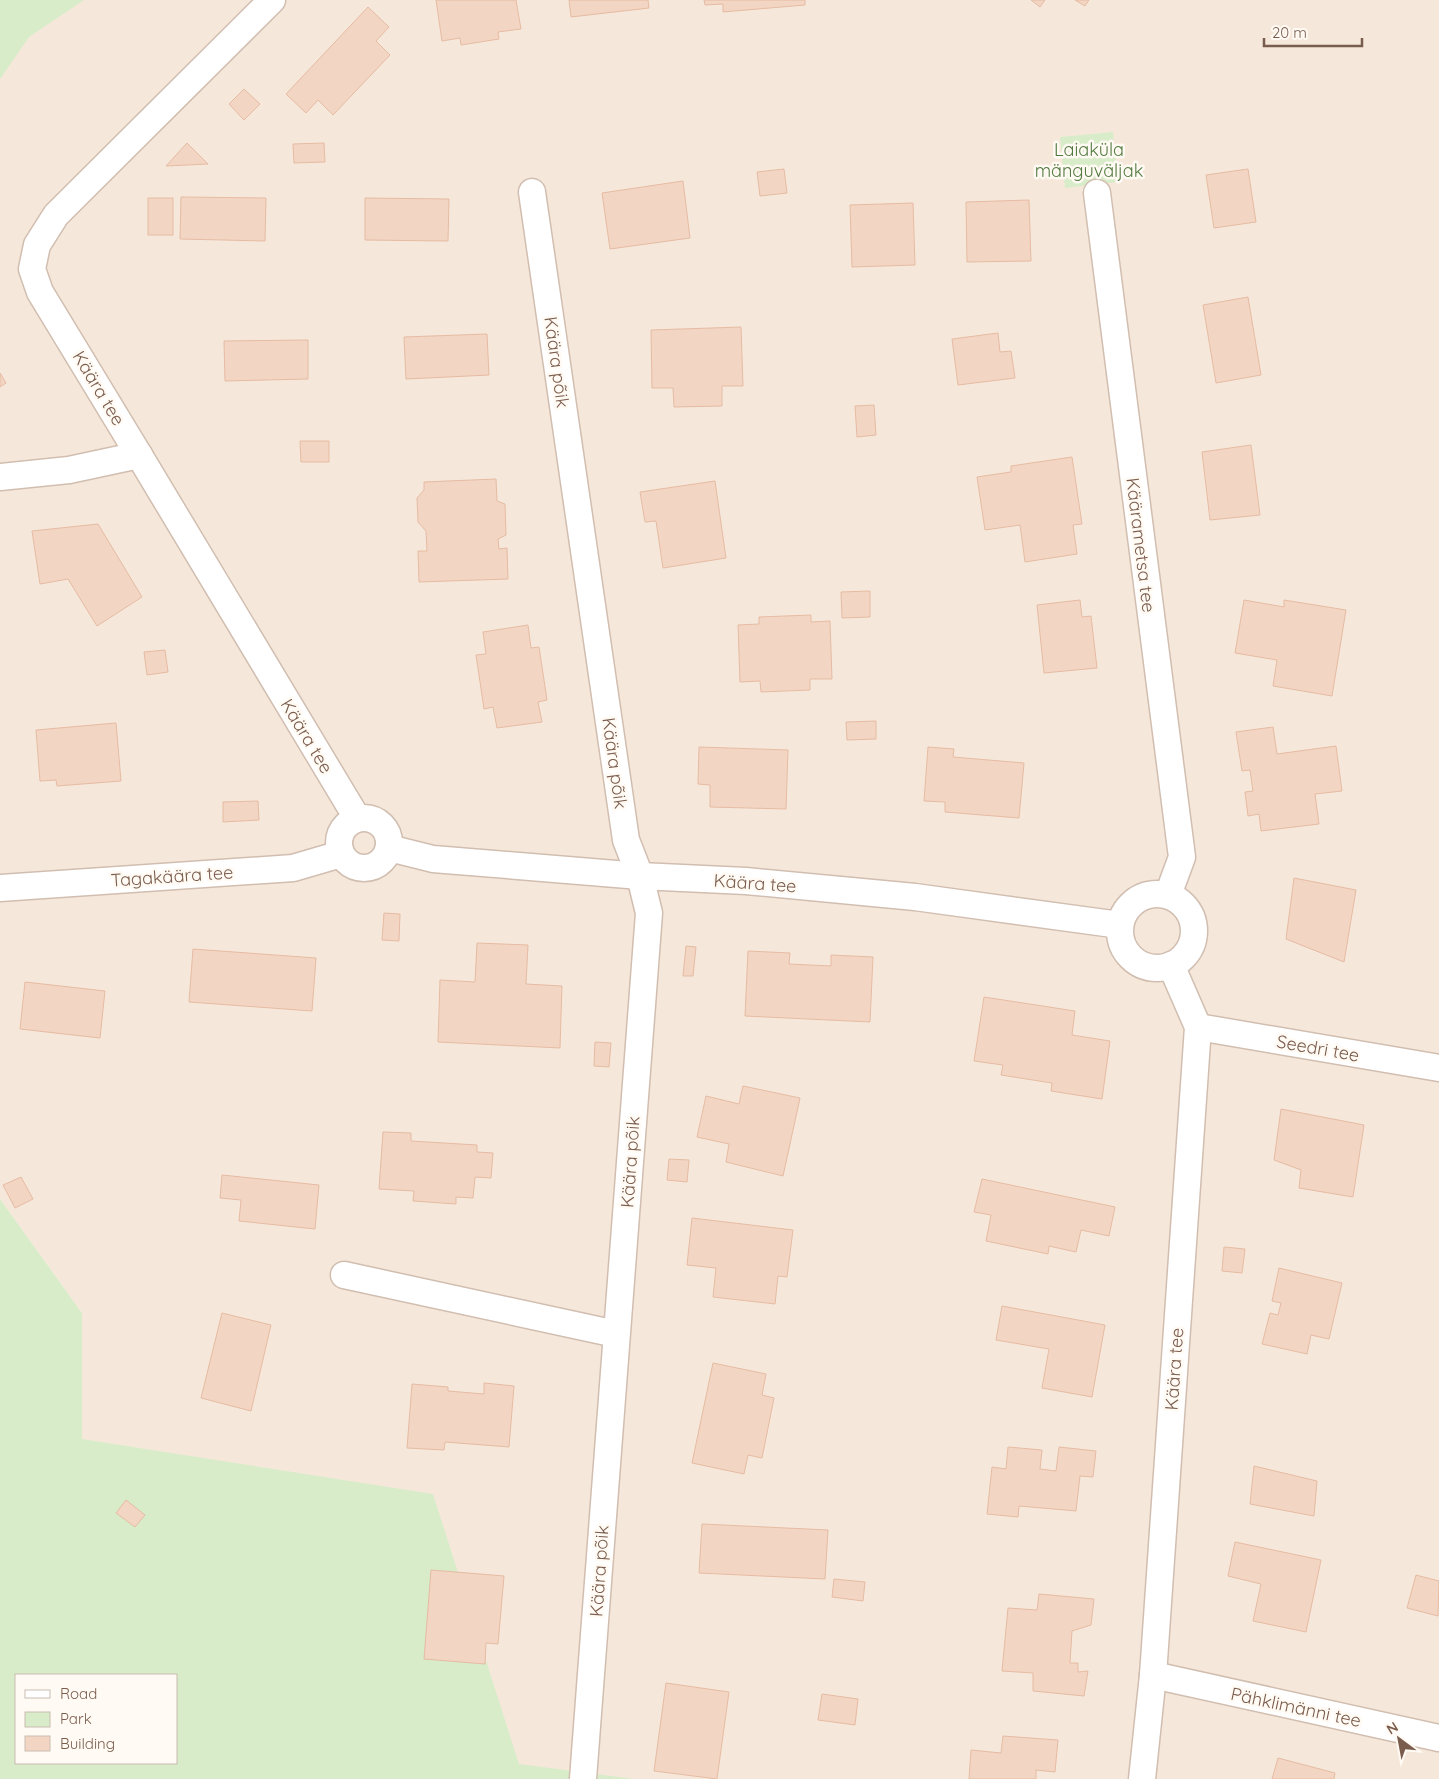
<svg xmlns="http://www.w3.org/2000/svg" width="1439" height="1779" viewBox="0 0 1439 1779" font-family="Quicksand,sans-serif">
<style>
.residential{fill:#f5e8da}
.green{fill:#d8ecc9;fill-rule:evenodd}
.building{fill:#f3d5c3;stroke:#e6bba3}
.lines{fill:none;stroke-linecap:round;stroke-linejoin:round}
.minor-casing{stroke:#d1beb0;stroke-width:29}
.minor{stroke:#fff;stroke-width:26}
.labels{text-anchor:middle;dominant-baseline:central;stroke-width:5;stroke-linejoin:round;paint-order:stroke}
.park-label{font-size:18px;fill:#537a41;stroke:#fffaf3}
.street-label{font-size:18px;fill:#7a5c4d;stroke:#fffaf3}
</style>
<rect width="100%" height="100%" fill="#fdf6ec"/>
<polygon class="residential" points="0,0 1439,0 1439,1779 193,1779 244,1578 82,1439 82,1313 0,1199"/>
<g class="green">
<polygon points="0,0 84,0 29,37 0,79"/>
<polygon points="1113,132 1118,182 1065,188 1060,137"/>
<path d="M0,1199L82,1313V1439L433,1494L519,1764L634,1779H0ZM16,1675H176V1763H16Z"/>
</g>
<g class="building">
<polygon points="436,0 516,0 521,29 498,32 499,39 461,45 460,38 442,41"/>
<polygon points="569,0 648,0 649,8 571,17"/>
<polygon points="704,0 805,0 805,5 723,12 723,4 705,5"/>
<polygon points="1031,0 1045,0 1040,7"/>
<polygon points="1075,0 1089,0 1085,6"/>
<polygon points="368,7 389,27 376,41 390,55 333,115 318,100 306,113 286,94"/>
<polygon points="244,89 260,104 244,120 229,104"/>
<polygon points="187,143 208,164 166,166"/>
<polygon points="324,143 325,162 294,163 293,144"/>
<polygon points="784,169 787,193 760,196 757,172"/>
<polygon points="1248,169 1256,222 1214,228 1206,175"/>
<polygon points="683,181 690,238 610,249 602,193"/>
<polygon points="181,197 266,198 265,241 180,239"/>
<rect x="148" y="198" width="25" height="37"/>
<polygon points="365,198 449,199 448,241 365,240"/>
<polygon points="1029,200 1031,261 967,262 966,202"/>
<polygon points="913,203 915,265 852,267 850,205"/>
<polygon points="1248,297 1261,375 1216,383 1203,305"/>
<polygon points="741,327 743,386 722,386 722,406 674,407 673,388 652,388 651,330"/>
<polygon points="998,333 1000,352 1011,351 1015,378 958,385 952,339"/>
<polygon points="487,334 489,375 406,379 404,337"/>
<polygon points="308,340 308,379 225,381 224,341"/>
<polygon points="0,373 6,383 0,387"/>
<polygon points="874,405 876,435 857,437 855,406"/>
<polygon points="300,441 329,441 329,462 301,462"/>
<polygon points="1251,445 1260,515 1210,520 1202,452"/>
<polygon points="1072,457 1082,524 1073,525 1077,554 1025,562 1020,525 985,530 977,477 1011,472 1011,466"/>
<polygon points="496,479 497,501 505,504 506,535 498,539 499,549 507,548 508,579 419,582 418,551 427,551 426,531 418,522 417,498 424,490 424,482"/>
<polygon points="715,481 726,558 663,568 656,521 645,522 640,492"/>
<polygon points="98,524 142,597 97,626 68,579 40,584 32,531"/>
<polygon points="870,591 870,617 842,618 841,592"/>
<polygon points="1080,600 1082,617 1091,616 1097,668 1044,673 1037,605"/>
<polygon points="1244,600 1284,607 1284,600 1346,610 1332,696 1273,686 1277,660 1235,653"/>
<polygon points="811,615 811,622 830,621 832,679 810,679 810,690 761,692 760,681 740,682 738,625 759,624 759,617"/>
<polygon points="528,625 531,648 539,647 547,700 538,702 542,722 497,728 493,707 484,709 476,655 486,654 483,632"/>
<polygon points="165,650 168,672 147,675 144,652"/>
<polygon points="876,721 876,739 847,740 846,722"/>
<polygon points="116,723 121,781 57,786 56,780 40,781 36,730"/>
<polygon points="1273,727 1277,754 1336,746 1342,791 1315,794 1319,824 1261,831 1259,814 1248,816 1245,792 1253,791 1250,770 1242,771 1236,732"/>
<polygon points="699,747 788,750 786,809 710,807 710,785 698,784"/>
<polygon points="928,747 954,749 953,757 1024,763 1019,818 945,812 945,802 924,801"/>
<polygon points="258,801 259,820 223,822 223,802"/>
<polygon points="1294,878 1356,890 1344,962 1286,939"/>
<polygon points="384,913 400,914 399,941 382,940"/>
<polygon points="477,943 528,945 526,984 562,986 560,1048 438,1042 440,980 475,982"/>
<polygon points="686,946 696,947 693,976 683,976"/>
<polygon points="193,949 316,958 312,1011 189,1002"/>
<polygon points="748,951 790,953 789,964 831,966 831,955 873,957 870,1022 745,1016"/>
<polygon points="25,982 105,991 100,1038 20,1029"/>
<polygon points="984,997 1075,1011 1072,1035 1110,1041 1102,1099 1051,1091 1052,1083 1001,1075 1003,1065 974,1061"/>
<polygon points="595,1042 611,1043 609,1067 594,1066"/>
<polygon points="743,1086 800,1098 783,1176 726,1162 729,1144 697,1137 706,1096 739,1104"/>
<polygon points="1281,1109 1364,1125 1353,1197 1299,1188 1301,1170 1274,1160"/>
<polygon points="383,1132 411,1133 411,1141 477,1145 477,1152 493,1153 491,1178 475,1177 473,1198 456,1197 456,1204 413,1201 414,1191 379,1189"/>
<polygon points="669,1159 689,1160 687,1182 667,1180"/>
<polygon points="222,1175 319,1185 315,1229 239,1221 241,1200 220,1198"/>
<polygon points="21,1177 33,1199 15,1208 3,1185"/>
<polygon points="982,1179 1115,1207 1109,1236 1081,1230 1076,1252 1049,1246 1048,1254 986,1241 991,1215 974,1212"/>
<polygon points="692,1218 793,1230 787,1277 778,1276 775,1304 713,1297 716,1268 687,1265"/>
<polygon points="1224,1247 1245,1249 1242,1273 1222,1271"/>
<polygon points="1279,1268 1342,1283 1329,1339 1311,1335 1307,1354 1262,1344 1270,1313 1278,1315 1281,1303 1272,1301"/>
<polygon points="1002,1306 1105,1325 1092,1397 1042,1388 1049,1349 996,1340"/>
<polygon points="222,1313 271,1325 251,1411 201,1398"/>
<polygon points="713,1363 766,1374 762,1395 774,1398 762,1458 748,1455 744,1474 692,1463"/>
<polygon points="484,1383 514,1386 509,1447 445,1442 444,1450 407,1448 412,1384 448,1387 448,1391 484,1394"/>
<polygon points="1008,1447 1042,1450 1040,1469 1056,1471 1059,1447 1096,1451 1093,1477 1080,1476 1076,1511 1019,1506 1018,1517 987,1514 992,1467 1006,1469"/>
<polygon points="1254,1466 1317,1481 1314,1516 1250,1504"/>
<polygon points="126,1500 145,1515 135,1527 116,1513"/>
<polygon points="702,1524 828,1530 825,1579 699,1573"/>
<polygon points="1235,1542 1321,1560 1306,1632 1253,1621 1261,1584 1228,1576"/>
<polygon points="431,1570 504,1576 498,1644 486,1643 485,1664 424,1659"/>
<polygon points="1416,1575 1439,1581 1438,1616 1407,1608"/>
<polygon points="834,1579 865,1582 863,1601 832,1597"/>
<polygon points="1039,1594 1094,1599 1091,1625 1072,1631 1070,1663 1078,1663 1078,1672 1088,1671 1084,1696 1033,1691 1033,1673 1002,1671 1008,1608 1037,1610"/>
<polygon points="666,1683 729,1692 717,1779 654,1771"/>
<polygon points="822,1694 858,1699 855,1725 818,1720"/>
<polygon points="1003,1736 1058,1740 1055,1772 1036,1770 1036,1779 969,1779 971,1750 1001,1753"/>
<polygon points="1278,1758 1335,1773 1334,1779 1272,1779"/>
</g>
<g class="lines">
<defs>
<g id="minor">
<polyline points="272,0 56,215 37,245 32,269 40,292 139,455 357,818"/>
<polyline points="532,192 626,840 640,876 649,913 583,1779"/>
<polyline points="1097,193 1182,857 1168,895"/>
<polyline points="0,477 69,470 139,455"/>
<circle cx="364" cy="843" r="25"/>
<polyline points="389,848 433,859 640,876 746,881 915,897 1120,925"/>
<polyline points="0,888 293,868 341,854"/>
<circle cx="1157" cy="931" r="37"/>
<polyline points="1198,1027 1439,1068"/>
<polyline points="344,1275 616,1334"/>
<polyline points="1153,1675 1439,1738"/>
<polyline points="1142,1779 1153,1675 1198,1027 1171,965"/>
</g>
</defs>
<use href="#minor" class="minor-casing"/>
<use href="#minor" class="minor"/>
</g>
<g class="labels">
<g class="park-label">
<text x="1089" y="149">Laiaküla<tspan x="1089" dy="21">mänguväljak</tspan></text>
</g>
<g class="street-label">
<text transform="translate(557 362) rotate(82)">Käära põik</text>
<text transform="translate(99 388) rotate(59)">Käära tee</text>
<text transform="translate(1141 545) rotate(83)">Käärametsa tee</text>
<text transform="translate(307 736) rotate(59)">Käära tee</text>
<text transform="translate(615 763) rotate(82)">Käära põik</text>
<text transform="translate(172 876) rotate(-4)">Tagakäära tee</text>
<text transform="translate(755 883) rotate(4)">Käära tee</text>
<text transform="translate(1318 1048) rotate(10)">Seedri tee</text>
<text transform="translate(630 1162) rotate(-86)">Käära põik</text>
<text transform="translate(1174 1369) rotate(-86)">Käära tee</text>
<text transform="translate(599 1571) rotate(-86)">Käära põik</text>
<text transform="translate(1296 1707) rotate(12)">Pähklimänni tee</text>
</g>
</g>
<rect x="15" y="1674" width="162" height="90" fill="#fffaf3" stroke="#cabbb1"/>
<rect x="25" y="1690" width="25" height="8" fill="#ffffff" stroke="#cabbb1"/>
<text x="60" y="1699" font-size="15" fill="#7a5c4d">Road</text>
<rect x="25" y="1712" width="25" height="15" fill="#d8ecc9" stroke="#cabbb1"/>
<text x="60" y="1724" font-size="15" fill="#7a5c4d">Park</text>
<rect x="25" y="1736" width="25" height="15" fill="#f3d5c3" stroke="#cabbb1"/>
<text x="60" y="1749" font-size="15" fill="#7a5c4d">Building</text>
<g transform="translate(1399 1739) rotate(328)" stroke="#fffaf3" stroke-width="4" paint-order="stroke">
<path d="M0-4L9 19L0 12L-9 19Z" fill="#7a5c4d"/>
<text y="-8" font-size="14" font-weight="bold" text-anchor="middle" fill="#7a5c4d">N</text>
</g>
<path d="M1264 38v8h98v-8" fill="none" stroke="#7a5c4d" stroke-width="2.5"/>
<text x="1272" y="38" font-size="15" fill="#7a5c4d" stroke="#fffaf3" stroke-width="4" paint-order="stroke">20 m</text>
</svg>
